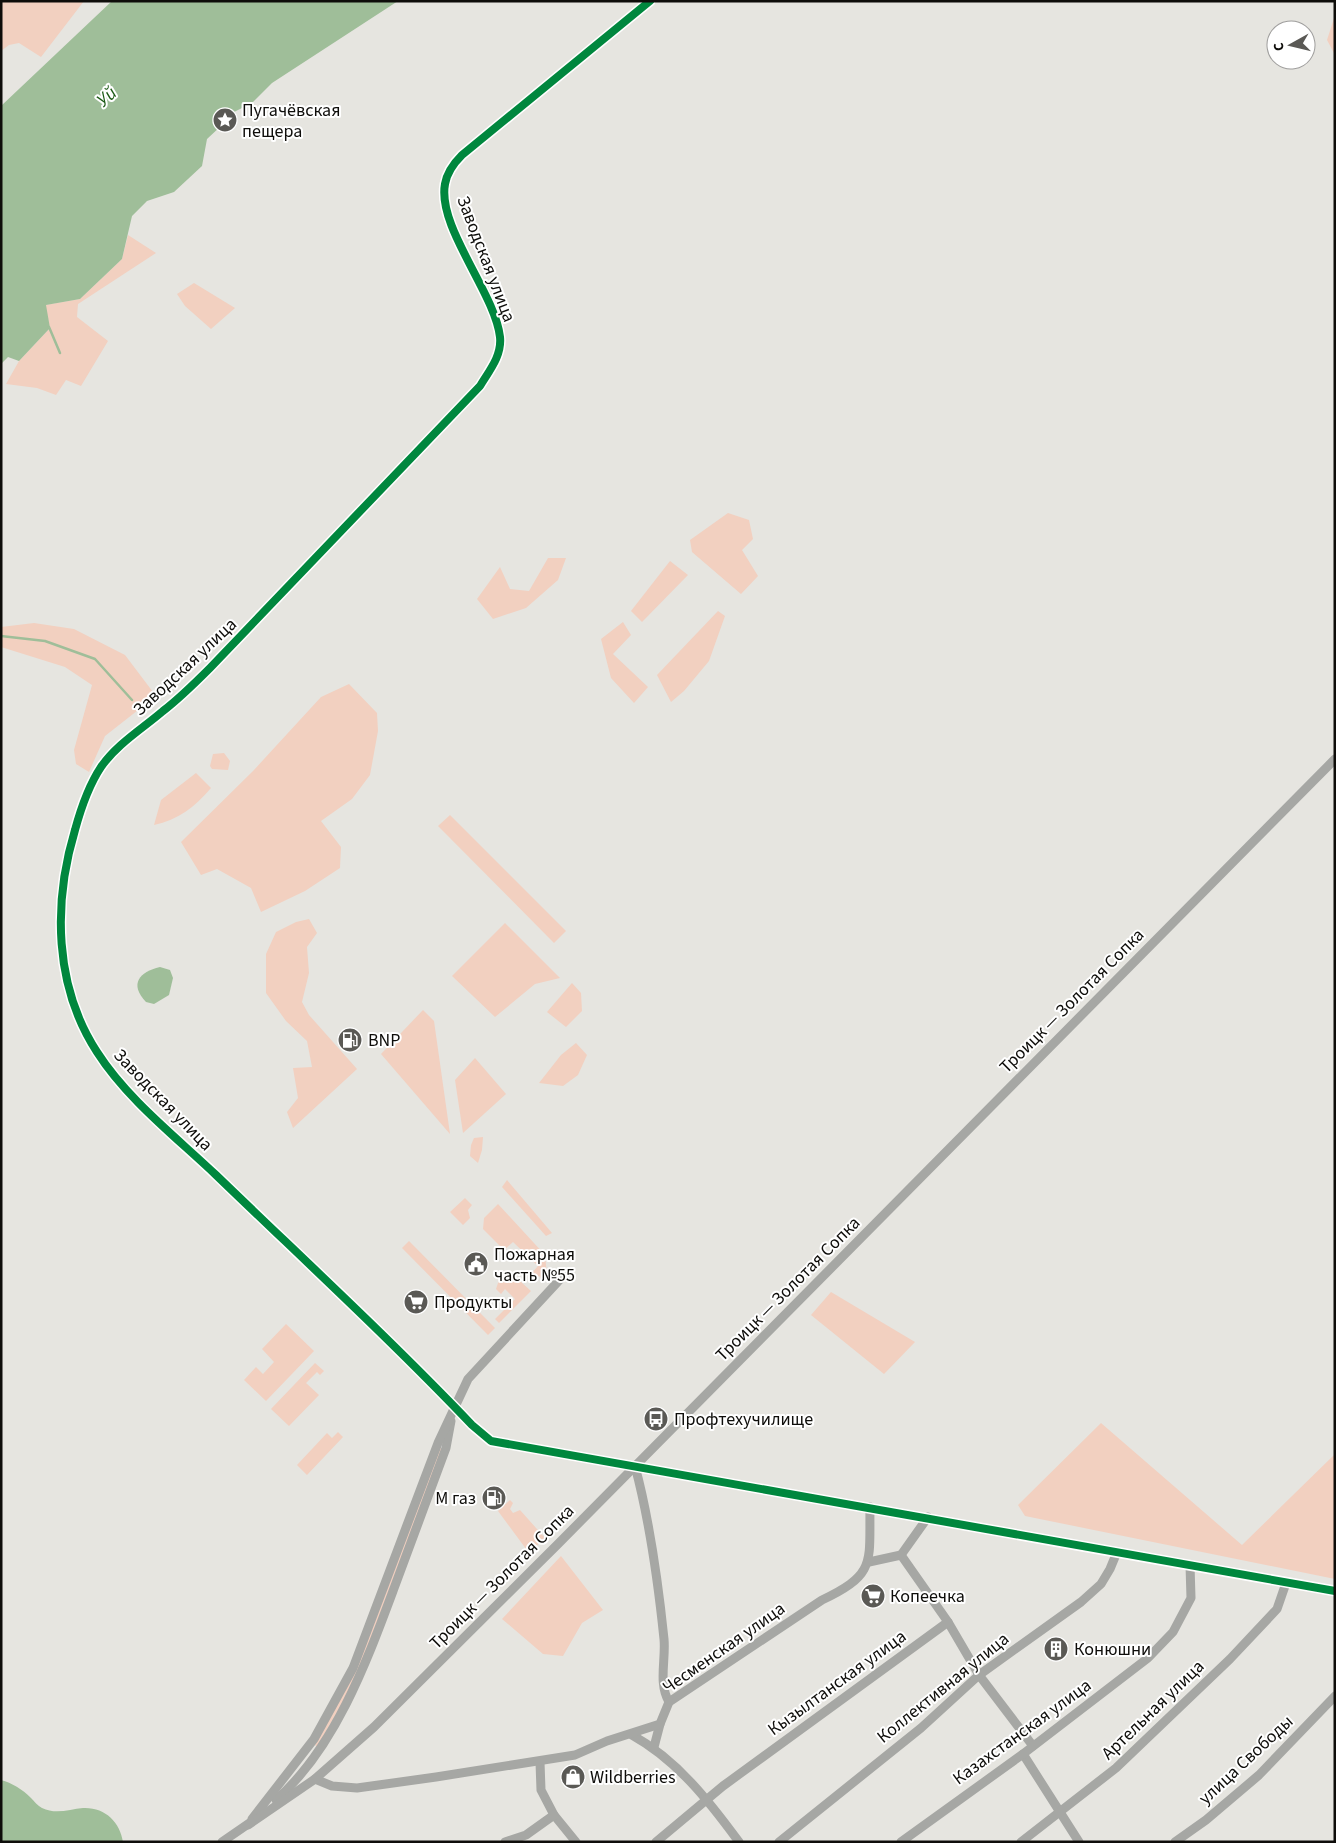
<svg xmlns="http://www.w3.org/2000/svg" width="1336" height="1843" viewBox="0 0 1336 1843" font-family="'Source Sans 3',sans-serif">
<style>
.green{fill:#f2d0c0}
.water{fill:#9fbe99}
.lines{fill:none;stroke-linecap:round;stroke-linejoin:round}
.stream{stroke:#9fbe99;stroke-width:2.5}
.minor{stroke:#a6a7a4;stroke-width:9}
.cycleway-casing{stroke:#fff;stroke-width:11}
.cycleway{stroke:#00873e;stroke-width:8}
.labels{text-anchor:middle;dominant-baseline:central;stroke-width:4;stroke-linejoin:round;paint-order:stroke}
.poi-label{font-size:18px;fill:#0e0d0a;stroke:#fff;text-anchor:start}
.street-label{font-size:18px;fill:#0e0d0a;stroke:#fff}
.water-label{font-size:19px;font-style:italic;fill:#1c5a15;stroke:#fff}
</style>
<rect width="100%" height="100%" fill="#e6e5e0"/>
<g class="green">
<polygon points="1,1 84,1 41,57 19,43 9,45 1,51"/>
<polygon points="1335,15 1335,55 1327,40"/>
<polygon points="128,235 156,253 78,304 77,317 108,341 81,386 66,380 56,395 37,388 6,384 19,361 50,328 45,305 80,299 122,259"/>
<polygon points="194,283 235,308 211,329 185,306 177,294"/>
<polygon points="728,513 749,520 753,539 742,550 758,576 741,594 692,552 690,540"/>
<polygon points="548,558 566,558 558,580 526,608 493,619 477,599 500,567 510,589 529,591"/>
<polygon points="670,561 688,575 642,622 631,611"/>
<polygon points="718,611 725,616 709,661 684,691 671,702 657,675"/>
<polygon points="623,622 631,635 613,654 648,687 634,703 611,678 601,639"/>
<polygon points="34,623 74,629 125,655 156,696 105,736 89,772 76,764 74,750 92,685 65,667 1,647 1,627"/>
<polygon points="349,684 377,713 378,731 370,775 352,799 321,821 341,847 340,868 305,891 261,912 251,888 217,869 201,875 181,842 253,771 321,697"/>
<polygon points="224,753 230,761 228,770 212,769 210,766 213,754"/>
<path d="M196,773L211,788C195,807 178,820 154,825L161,800Z"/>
<polygon points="450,815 566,931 554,943 438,826"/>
<polygon points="309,919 317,933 307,947 309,973 302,1002 309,1015 357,1069 293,1128 287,1112 298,1098 293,1068 312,1067 307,1041 286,1021 266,993 266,954 276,932 296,922"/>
<polygon points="505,923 560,978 535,984 495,1017 452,976"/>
<polygon points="572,983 581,993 582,1011 566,1027 547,1012"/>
<polygon points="423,1010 434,1021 450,1134 381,1054"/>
<polygon points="576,1043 587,1055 578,1075 563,1086 539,1083 561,1055"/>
<polygon points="475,1058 506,1094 463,1133 455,1080"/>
<polygon points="483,1137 482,1150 478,1163 470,1156 471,1145 474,1138"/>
<polygon points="507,1180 552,1233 546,1236 502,1187"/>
<polygon points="465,1198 472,1205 468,1210 470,1218 463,1225 450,1212"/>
<polygon points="498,1204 545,1255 547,1275 542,1279 539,1276 535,1280 530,1275 538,1266 513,1242 504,1250 483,1229 484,1218"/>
<polygon points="409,1241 495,1328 488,1335 402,1248"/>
<polygon points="509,1271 531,1291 499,1323 495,1319 515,1299 505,1289 501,1294 496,1289 498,1283"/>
<polygon points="831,1292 915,1342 884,1374 811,1315"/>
<polygon points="286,1324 314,1351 266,1401 244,1380 256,1367 263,1374 274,1362 262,1349"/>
<polygon points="315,1363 324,1371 320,1375 317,1372 306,1383 319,1395 289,1426 271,1409"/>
<polygon points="1101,1423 1242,1545 1335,1454 1335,1579 1025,1516 1018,1505"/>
<polygon points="338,1432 343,1437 307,1475 297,1465 327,1433 332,1438"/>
<polygon points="439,1448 443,1449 354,1683 317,1747 315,1745 334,1710"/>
<polygon points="510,1500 513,1503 510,1509 513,1513 520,1510 545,1538 529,1553 498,1511"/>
<polygon points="561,1556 603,1610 582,1623 563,1656 543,1654 502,1619"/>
</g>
<g class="water">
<polygon points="112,1 398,1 272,83 252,103 234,112 224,111 221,114 221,126 207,139 202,166 174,192 147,201 132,216 122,259 80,299 46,305 50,328 19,361 8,357 1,364 1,106"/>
<path d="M160,967L170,970L173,978L169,995L154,1004L146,1002C129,984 139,972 160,967Z"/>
<path d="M1,1780C12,1783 22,1789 31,1798C34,1801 38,1806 42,1808C56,1815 70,1809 83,1808C105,1807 120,1822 123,1842H1Z"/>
</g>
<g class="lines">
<g class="stream">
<polyline points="49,327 60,353"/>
<polyline points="1,636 45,641 95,659 132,700"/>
</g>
<g class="minor">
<path d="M650,1L462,155C454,163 447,172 445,184C437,227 495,293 500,337C502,356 489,371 480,386L210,668C195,683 180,698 163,711C142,729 117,744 101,767C89,785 81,808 75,830C53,903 54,986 97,1052C127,1099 176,1137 216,1175C302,1258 390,1339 472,1425L491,1441L1335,1591"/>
<path d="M635,1466C650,1522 658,1581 664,1639C666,1660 658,1683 669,1702"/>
<polyline points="901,1555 928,1517"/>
<polyline points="948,1622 979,1675 1033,1746"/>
<path d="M632,1735C677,1760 709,1801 739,1842"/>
<polyline points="654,1747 660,1724"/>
<polyline points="1023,1754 1079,1842"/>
<polyline points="540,1762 541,1790 554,1815 576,1842"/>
<path d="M315,1779L332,1786L357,1788L436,1777L575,1755L607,1741L660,1724L669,1702L822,1600C877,1574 869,1562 870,1507"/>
<path d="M276,1800C337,1746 368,1658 396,1583C413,1538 429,1493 446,1448L451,1421"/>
<polyline points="252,1819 314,1739 353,1668 438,1443 468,1379 566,1273"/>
<polyline points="248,1825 315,1779 374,1727 558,1544 1335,759"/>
<polyline points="222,1842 251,1822"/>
<polyline points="505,1842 526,1835 554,1815"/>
<polyline points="656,1842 723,1786 948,1622 901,1555 869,1562"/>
<polyline points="779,1842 921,1728 979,1675 1081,1602 1101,1584 1110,1569 1117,1552"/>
<polyline points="901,1842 1023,1754 1148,1658 1173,1632 1191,1598 1190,1565"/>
<polyline points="1021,1842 1116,1768 1230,1659 1277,1609 1286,1583"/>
<polyline points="1175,1842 1206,1820 1259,1775 1335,1696"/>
</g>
<defs>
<path id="cycleway" d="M650,1L462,155C454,163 447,172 445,184C437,227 495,293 500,337C502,356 489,371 480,386L210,668C195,683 180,698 163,711C142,729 117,744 101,767C89,785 81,808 75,830C53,903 54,986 97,1052C127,1099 176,1137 216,1175C302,1258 390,1339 472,1425L491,1441L1335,1591"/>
</defs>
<use href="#cycleway" class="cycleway-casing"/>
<use href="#cycleway" class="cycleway"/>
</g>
<defs>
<symbol id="sight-disc" viewBox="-11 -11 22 22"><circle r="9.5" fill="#5a5955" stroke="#fff"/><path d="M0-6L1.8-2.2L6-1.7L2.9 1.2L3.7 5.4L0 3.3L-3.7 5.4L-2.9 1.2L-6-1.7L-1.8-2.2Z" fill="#fff"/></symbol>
<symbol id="fuel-disc" viewBox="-11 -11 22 22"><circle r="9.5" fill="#5a5955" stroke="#fff"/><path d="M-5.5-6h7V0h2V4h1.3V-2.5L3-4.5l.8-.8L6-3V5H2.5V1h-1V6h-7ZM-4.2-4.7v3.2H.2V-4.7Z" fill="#fff"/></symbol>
<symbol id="civic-disc" viewBox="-11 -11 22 22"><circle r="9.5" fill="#5a5955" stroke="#fff"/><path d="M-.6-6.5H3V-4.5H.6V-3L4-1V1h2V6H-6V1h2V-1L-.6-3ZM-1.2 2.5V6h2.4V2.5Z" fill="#fff"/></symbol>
<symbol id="supermarket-disc" viewBox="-11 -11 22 22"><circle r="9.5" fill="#5a5955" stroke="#fff"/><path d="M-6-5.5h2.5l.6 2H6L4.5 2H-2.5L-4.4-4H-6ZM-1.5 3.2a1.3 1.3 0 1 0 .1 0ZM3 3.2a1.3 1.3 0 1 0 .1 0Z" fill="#fff"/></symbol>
<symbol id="bus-disc" viewBox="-11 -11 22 22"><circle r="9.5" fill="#5a5955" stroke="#fff"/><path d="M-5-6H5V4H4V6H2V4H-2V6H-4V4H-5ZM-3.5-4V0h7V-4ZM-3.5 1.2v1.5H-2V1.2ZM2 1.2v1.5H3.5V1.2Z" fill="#fff"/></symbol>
<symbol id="building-disc" viewBox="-11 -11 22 22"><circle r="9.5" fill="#5a5955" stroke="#fff"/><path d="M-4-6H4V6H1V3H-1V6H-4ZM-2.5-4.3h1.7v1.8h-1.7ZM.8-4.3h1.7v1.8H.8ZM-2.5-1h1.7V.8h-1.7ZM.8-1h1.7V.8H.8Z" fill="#fff"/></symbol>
<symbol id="shop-disc" viewBox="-11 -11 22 22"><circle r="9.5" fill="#5a5955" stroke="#fff"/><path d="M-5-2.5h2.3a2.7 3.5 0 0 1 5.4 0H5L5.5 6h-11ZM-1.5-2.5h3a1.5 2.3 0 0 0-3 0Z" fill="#fff"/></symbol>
</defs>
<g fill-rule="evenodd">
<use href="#sight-disc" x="211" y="106" width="28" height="28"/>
<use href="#fuel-disc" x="336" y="1026" width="28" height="28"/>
<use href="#civic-disc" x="462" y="1250" width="28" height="28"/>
<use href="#supermarket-disc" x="402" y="1288" width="28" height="28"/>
<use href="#bus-disc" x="642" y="1405" width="28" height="28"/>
<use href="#fuel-disc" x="480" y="1484" width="28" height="28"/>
<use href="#supermarket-disc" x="859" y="1582" width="28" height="28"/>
<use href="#building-disc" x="1042" y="1635" width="28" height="28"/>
<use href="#shop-disc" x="559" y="1763" width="28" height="28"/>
</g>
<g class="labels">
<g class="poi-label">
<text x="242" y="110">Пугачёвская<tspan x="242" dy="21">пещера</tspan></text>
<text x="368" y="1040">BNP</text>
<text x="494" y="1254">Пожарная<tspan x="494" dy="21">часть №55</tspan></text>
<text x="434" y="1302">Продукты</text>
<text x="674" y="1419">Профтехучилище</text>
<text x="476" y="1498" text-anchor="end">М газ</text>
<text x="890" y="1596">Копеечка</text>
<text x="1074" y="1649">Конюшни</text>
<text x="590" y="1777">Wildberries</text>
</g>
<g class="street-label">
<text transform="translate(486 259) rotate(69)">Заводская улица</text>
<text transform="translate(185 667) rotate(-43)">Заводская улица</text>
<text transform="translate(1072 1001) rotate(-45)">Троицк — Золотая Сопка</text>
<text transform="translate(163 1100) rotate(46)">Заводская улица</text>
<text transform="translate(788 1289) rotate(-45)">Троицк — Золотая Сопка</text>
<text transform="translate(502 1577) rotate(-45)">Троицк — Золотая Сопка</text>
<text transform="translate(724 1648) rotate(-35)">Чесменская улица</text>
<text transform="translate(837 1683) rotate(-36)">Кызылтанская улица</text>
<text transform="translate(943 1688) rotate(-39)">Коллективная улица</text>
<text transform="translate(1153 1710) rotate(-44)">Артельная улица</text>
<text transform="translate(1022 1732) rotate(-36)">Казахстанская улица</text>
<text transform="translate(1246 1760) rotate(-43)">улица Свободы</text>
</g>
<g class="water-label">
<text transform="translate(107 97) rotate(-42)">Уй</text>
</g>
</g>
<rect width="1336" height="1843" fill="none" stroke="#0e0d0a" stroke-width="5"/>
<g transform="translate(1291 45) rotate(262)"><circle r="24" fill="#ffffff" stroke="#9f9e9d"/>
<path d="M0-4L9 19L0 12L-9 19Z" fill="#5a5955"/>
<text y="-8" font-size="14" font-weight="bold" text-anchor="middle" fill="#0e0d0a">С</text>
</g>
</svg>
